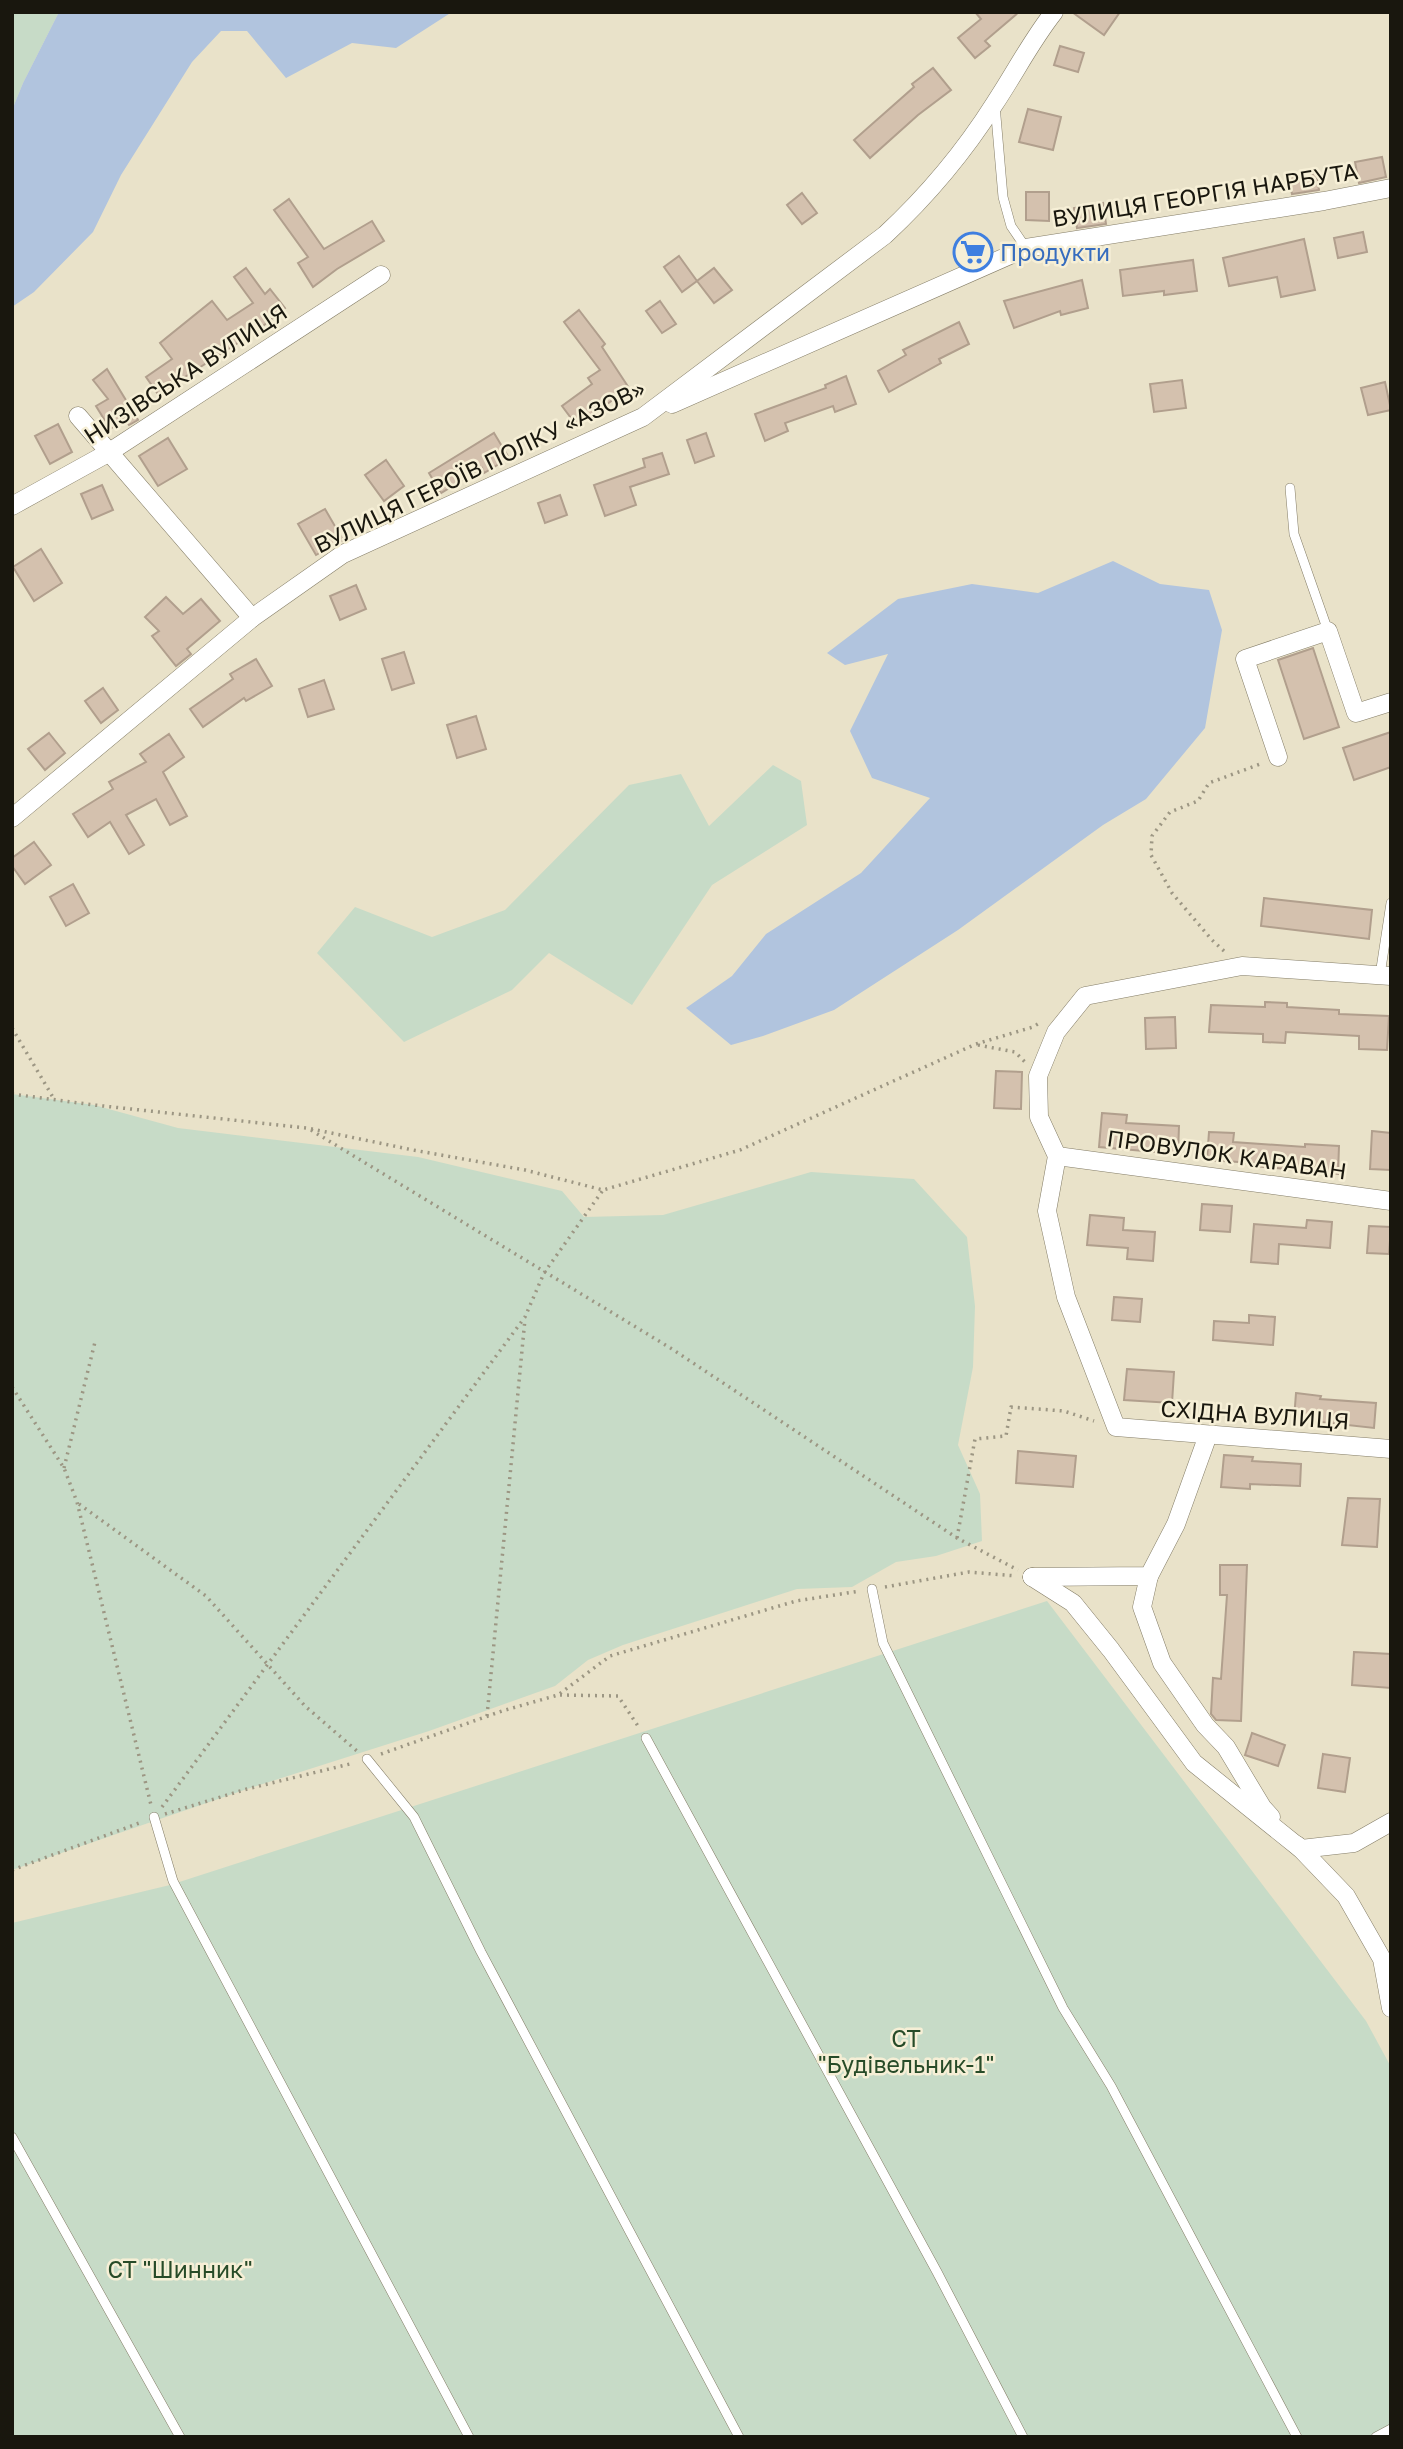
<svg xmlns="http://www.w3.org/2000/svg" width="1403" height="2449" viewBox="0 0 1403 2449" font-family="'Golos Text',sans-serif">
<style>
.green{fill:#c7dbc7}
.water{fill:#b1c4de}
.building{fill:#d4c1ae;stroke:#b19f8d;stroke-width:2}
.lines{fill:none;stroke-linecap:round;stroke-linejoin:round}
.service-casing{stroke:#847d67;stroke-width:10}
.minor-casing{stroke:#847d67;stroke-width:19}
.path{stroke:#9c9683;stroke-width:3.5;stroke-dasharray:2 5;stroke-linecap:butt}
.service{stroke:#fff;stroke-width:9}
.minor{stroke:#fff;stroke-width:18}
.labels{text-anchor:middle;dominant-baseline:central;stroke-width:5;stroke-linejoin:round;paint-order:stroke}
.street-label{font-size:23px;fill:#19170e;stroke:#f6efd6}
.shop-label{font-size:23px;fill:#366cbe;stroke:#f6efd6;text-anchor:start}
.park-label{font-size:23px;fill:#274b28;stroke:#f6efd6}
</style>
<rect width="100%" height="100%" fill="#e9e2c9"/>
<g class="green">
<polygon points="12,12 59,12 23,83 12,110"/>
<polygon points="773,765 801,781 807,825 712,885 632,1005 549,953 512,990 404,1042 317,953 355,907 432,937 505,910 629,785 681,774 709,826"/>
<polygon points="12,1094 94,1105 178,1128 418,1157 562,1191 584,1217 663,1215 811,1172 914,1179 967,1237 975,1306 973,1367 958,1445 980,1494 982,1541 936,1556 896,1562 852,1587 797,1589 623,1645 588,1660 555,1686 429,1731 247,1789 12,1870"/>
<polygon points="1047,1601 1366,2021 1391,2067 1391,2437 12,2437 12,1923 170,1885"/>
</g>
<g class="water">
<polygon points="59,12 452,12 396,48 352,43 286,78 247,31 221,31 192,62 121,175 93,232 34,292 12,307 12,110 23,83"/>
<polygon points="1113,561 1160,584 1209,590 1222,630 1205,728 1146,799 1103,825 958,930 834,1010 763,1036 731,1045 686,1008 732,976 766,934 861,873 930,798 872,778 850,731 888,654 845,665 827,653 898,599 972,584 1038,593"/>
</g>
<g class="building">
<polygon points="975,12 1019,12 985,41 990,46 975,58 958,38 981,19"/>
<polygon points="1072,12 1120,12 1104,35"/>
<polygon points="1060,46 1084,53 1078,72 1054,65"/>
<polygon points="933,68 951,90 918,115 870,158 854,140 914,87 912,84"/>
<polygon points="1028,109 1061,117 1053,150 1019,142"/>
<polygon points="1382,157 1386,177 1359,183 1355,162"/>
<polygon points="1316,173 1319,190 1292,194 1289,179"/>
<polygon points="1026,192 1049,192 1049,221 1026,220"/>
<polygon points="802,193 817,213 802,224 787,205"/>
<polygon points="289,199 324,249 372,221 384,241 337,269 313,287 298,263 308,257 274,210"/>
<polygon points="1103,203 1106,224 1077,228 1074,208"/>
<polygon points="1363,232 1367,252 1338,258 1334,238"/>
<polygon points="986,239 989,252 960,264 956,246"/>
<polygon points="1304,239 1315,290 1281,297 1277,277 1229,286 1223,258"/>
<polygon points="679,256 697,281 682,292 664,267"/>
<polygon points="1193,260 1197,291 1164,295 1164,291 1123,296 1120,270"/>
<polygon points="246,268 265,294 270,289 285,308 258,330 177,382 178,384 160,397 146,377 172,359 160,343 212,301 227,320 253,303 234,277"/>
<polygon points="714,268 732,290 714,303 697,281"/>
<polygon points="1082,280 1088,308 1061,315 1060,311 1014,328 1004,301"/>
<polygon points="660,301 676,324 662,333 646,311"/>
<polygon points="579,310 605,344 602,347 629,388 577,426 562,406 592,384 588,378 600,370 564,322"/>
<polygon points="959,322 969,344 939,359 941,363 889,392 878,371 906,355 903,350"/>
<polygon points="107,369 138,420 129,425 125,420 110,429 96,406 108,399 93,380"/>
<polygon points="846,376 856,404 835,412 833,406 785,423 788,431 765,441 755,414 826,388 825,385"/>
<polygon points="1182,380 1186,408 1154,412 1150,384"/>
<polygon points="1385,382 1391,410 1368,415 1361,388"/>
<polygon points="58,424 72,452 50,464 35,436"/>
<polygon points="494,433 509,458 484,473 482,468 441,493 429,473"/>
<polygon points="706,433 714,456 695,463 687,440"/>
<polygon points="168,438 187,469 158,486 139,456"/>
<polygon points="662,453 669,474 630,487 636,505 605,516 594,485 645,467 643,459"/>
<polygon points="386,460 404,486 384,501 365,475"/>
<polygon points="102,485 113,510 92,519 81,494"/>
<polygon points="560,495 567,515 545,523 538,503"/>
<polygon points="325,509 343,540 316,555 298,524"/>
<polygon points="41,549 62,583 34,601 13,567"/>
<polygon points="356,585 366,609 340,620 330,596"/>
<polygon points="166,597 183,614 201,599 220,621 187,649 191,654 176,666 152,636 159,631 145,617"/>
<polygon points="1313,648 1339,727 1304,739 1278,660"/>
<polygon points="404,652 414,683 392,690 382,659"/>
<polygon points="256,659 272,686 246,701 244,698 203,727 190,709 233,679 230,674"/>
<polygon points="324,680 334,709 308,717 299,689"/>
<polygon points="103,688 118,710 101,723 85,701"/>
<polygon points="476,716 486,749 457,758 447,725"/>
<polygon points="1391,732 1391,767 1354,780 1343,748"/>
<polygon points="49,733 65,753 45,770 28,749"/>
<polygon points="169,734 184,757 163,772 187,816 170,825 156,799 126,815 144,845 129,854 110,822 88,837 73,814 113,789 109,782 146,762 140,754"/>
<polygon points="34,842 51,865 25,884 12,866 12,858"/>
<polygon points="73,884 89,913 66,926 50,897"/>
<polygon points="1264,898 1372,910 1369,939 1261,926"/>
<polygon points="1265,1002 1287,1003 1287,1007 1339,1010 1339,1014 1389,1016 1387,1050 1359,1049 1359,1036 1286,1032 1285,1043 1263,1042 1263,1034 1209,1032 1211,1005 1265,1007"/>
<polygon points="1175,1017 1176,1048 1146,1049 1145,1018"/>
<polygon points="996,1071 1022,1072 1021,1109 994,1108"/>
<polygon points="1102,1113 1127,1115 1126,1123 1179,1126 1178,1154 1099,1147"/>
<polygon points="1372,1131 1391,1133 1391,1170 1370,1169"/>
<polygon points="1209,1132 1234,1133 1233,1142 1305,1147 1305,1144 1339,1146 1338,1174 1255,1166 1255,1163 1207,1160"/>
<polygon points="1202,1204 1232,1206 1230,1232 1200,1230"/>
<polygon points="1090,1215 1124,1218 1123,1230 1155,1232 1153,1261 1127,1259 1128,1248 1087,1245"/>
<polygon points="1307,1220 1332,1222 1330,1248 1279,1244 1278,1264 1251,1262 1254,1224 1306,1228"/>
<polygon points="1369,1226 1391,1227 1389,1254 1367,1253"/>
<polygon points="1114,1297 1142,1299 1140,1322 1112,1320"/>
<polygon points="1249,1315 1275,1317 1273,1345 1213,1340 1214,1321 1249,1323"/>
<polygon points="1127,1369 1174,1372 1172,1403 1124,1400"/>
<polygon points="1296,1393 1321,1396 1320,1399 1376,1403 1374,1428 1294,1419"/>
<polygon points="1018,1451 1076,1456 1073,1487 1016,1483"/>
<polygon points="1224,1455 1253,1457 1252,1461 1301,1464 1300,1486 1250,1484 1250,1489 1221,1487"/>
<polygon points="1348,1498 1380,1499 1377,1547 1342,1545"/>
<polygon points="1220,1565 1247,1565 1241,1721 1216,1720 1211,1714 1213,1678 1221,1679 1227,1595 1220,1595"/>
<polygon points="1354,1652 1391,1654 1391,1688 1352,1685"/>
<polygon points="1252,1733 1285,1745 1278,1766 1245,1755"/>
<polygon points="1323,1754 1350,1758 1345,1792 1318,1788"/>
</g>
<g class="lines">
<defs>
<g id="service">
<polyline points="995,105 1003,197 1011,226 1026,248"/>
<polyline points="1290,488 1294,534 1328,631"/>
<polyline points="1380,975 1391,903"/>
<polyline points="872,1589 883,1643 1063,2008 1111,2086 1297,2437"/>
<polyline points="646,1738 937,2272 1023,2437"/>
<polyline points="367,1759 414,1817 481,1952 739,2437"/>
<polyline points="154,1817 173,1881 469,2437"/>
<polyline points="12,2137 180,2437"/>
<polyline points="1376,2437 1391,2429"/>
</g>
<g id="minor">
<polyline points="672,404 1026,248 1324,201 1391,188"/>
<polyline points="78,416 252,618"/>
<polyline points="12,506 108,453 381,275"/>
<polyline points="1278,757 1245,659 1328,631 1356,713 1391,702"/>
<path d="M12,818L252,618L343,554L643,417L885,235C927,196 964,152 995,103C1015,73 1031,41 1054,12"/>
<polyline points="1391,976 1242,966 1085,996 1056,1032 1038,1076 1039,1117 1057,1156 1047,1211 1066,1297 1116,1427 1391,1449"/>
<polyline points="1057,1156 1391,1201"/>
<polyline points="1149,1576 1142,1607 1162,1663 1205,1725 1226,1747 1262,1807 1271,1817"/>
<polyline points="1032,1577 1073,1603 1111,1650 1194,1763 1301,1849 1346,1896 1382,1959 1391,2008"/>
<polyline points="1032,1577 1149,1576 1176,1524 1208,1435"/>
<polyline points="1297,1845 1301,1849 1354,1843 1391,1822"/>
</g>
</defs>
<use href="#service" class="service-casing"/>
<use href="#minor" class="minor-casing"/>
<g class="path">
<polyline points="1224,951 1212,940 1172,893 1151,855 1152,836 1170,812 1198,801 1209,783 1263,763"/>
<polyline points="12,1028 54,1099"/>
<polyline points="978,1045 1015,1052 1025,1062"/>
<polyline points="12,1094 94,1105 307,1128 413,1150 525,1170 603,1190 740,1150 976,1044 1033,1027 1041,1022"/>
<polyline points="311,1130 672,1349 957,1538 1018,1570"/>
<polyline points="12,1387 64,1468 77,1502 151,1805"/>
<polyline points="64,1468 95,1342"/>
<polyline points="79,1504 206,1596 305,1706 357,1751"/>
<polyline points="957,1538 975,1439 1006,1436 1011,1407 1064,1411 1094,1421"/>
<polyline points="885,1587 969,1572 1016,1576"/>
<polyline points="560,1695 618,1696 640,1729"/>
<polyline points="487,1716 525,1319"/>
<polyline points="381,1754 502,1711 558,1695 610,1656 796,1601 860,1591"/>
<polyline points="162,1807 525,1317 544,1273 603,1190"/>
<polyline points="165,1814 247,1789 354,1763"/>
<polyline points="12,1870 142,1822"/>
</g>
<use href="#service" class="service"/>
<use href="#minor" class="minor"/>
</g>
<defs>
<symbol id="supermarket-ring" viewBox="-11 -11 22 22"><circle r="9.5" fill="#f6efd6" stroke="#3f7fe0" stroke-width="1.5"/><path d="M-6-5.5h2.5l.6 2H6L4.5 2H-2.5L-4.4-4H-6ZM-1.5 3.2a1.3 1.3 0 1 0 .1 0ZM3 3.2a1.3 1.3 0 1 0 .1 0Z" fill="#3f7fe0"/></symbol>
</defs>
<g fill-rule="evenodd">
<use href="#supermarket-ring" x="951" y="230" width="44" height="44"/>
</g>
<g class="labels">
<g class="street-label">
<text transform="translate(1205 194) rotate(-9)">ВУЛИЦЯ ГЕОРГІЯ НАРБУТА</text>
<text transform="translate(185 373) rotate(-33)">НИЗІВСЬКА ВУЛИЦЯ</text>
<text transform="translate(479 466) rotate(-26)">ВУЛИЦЯ ГЕРОЇВ ПОЛКУ «АЗОВ»</text>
<text transform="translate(1227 1154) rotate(8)">ПРОВУЛОК КАРАВАН</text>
<text transform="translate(1255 1414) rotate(4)">СХІДНА ВУЛИЦЯ</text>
</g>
<g class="shop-label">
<text x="1000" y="252">Продукти</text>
</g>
<g class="park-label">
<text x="906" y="2038">СТ<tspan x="906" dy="26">"Будівельник-1"</tspan></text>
<text x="180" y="2269">СТ "Шинник"</text>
</g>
</g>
<rect width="1403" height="2449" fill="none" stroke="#19170e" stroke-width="28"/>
</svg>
